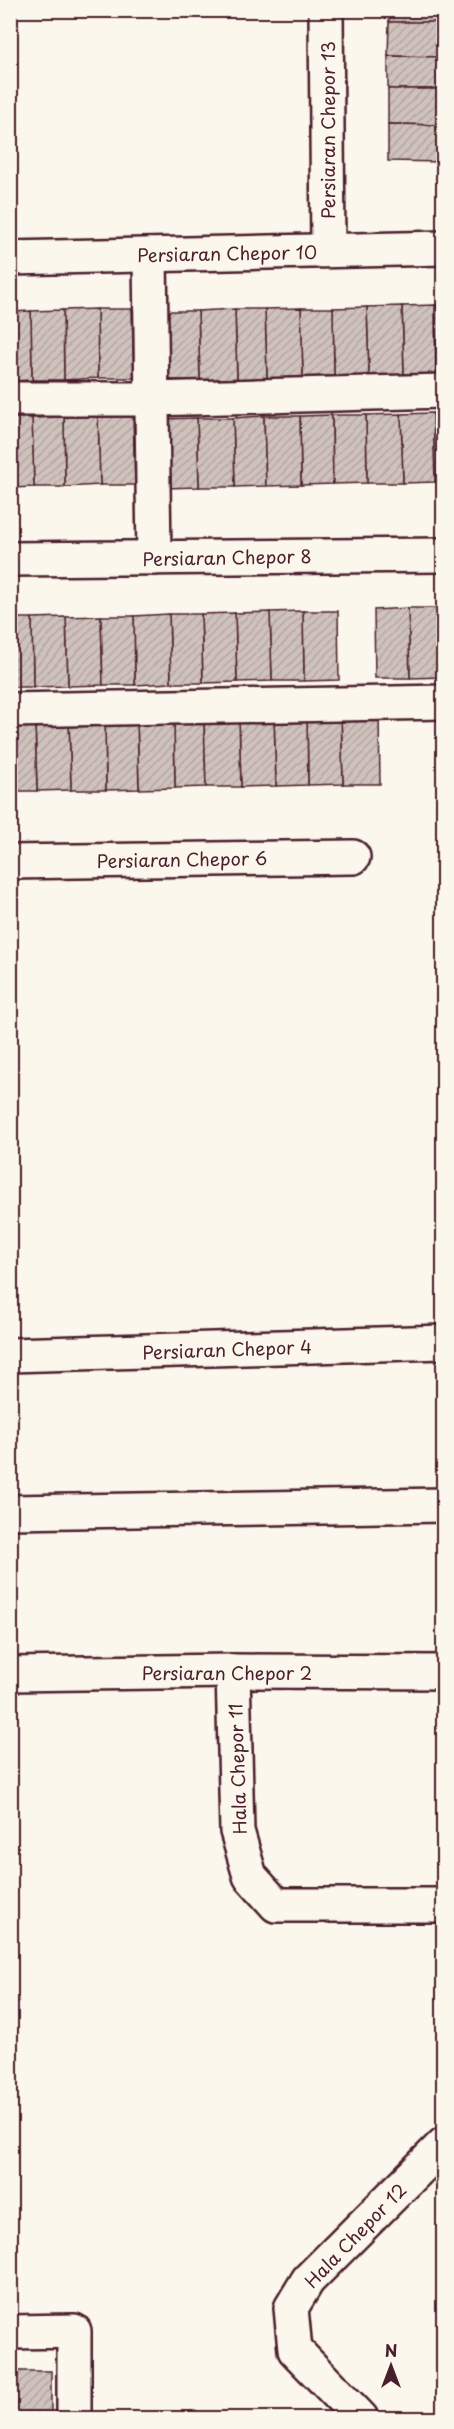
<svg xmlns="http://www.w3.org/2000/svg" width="454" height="2429" viewBox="0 0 454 2429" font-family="'Playpen Sans',sans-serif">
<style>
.building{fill:url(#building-hatch);stroke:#4a1f2b;stroke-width:1.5}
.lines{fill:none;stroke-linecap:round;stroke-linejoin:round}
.minor-casing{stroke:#4a1f2b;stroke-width:38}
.minor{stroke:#fbf7ec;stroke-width:33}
.labels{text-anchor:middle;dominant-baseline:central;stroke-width:4.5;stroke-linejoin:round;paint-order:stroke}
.street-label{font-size:18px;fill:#4a1f2b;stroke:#fbf7ec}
</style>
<defs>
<pattern id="building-hatch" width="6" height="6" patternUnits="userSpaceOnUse" patternTransform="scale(1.5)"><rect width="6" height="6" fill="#cfc2bc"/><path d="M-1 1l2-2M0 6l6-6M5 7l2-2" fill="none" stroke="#b3a6a2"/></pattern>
</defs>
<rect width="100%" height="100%" fill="#fbf7ec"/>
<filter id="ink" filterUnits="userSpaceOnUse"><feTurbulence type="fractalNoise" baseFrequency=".0167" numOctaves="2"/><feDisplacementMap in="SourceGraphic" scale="12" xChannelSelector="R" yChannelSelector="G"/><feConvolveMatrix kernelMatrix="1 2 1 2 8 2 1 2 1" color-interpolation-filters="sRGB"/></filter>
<g filter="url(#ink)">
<g class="building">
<rect x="389" y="10" width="55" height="12"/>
<polygon points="389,22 444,22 444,57 388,56"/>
<polygon points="388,56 444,57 444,89 388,89"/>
<polygon points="388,89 444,89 444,125 388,124"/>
<polygon points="388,124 444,125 444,162 388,161"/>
<polygon points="435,305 444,305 444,374 436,375"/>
<polygon points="435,305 436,375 404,375 402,306"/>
<polygon points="402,306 404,375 369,376 367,307"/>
<polygon points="367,307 369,376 334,376 333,308"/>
<polygon points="301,308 333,308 334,376 303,377"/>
<polygon points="301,308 303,377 267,378 265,309"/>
<polygon points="97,309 132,309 134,378 98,378"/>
<polygon points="97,309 98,378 64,380 63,310"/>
<polygon points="235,309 265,309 267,378 237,379"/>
<polygon points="235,309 237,379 200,380 198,311"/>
<polygon points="63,310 64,380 32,380 31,311"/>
<polygon points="31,311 32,380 10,381 10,312"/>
<polygon points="164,311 198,311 200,380 166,380"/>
<polygon points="433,413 444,413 444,482 435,482"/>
<polygon points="433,413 435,482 403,483 401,414"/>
<polygon points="401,414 403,483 367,483 366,415"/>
<polygon points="332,415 333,484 301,485 300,416"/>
<polygon points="332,415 366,415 367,483 333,484"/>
<polygon points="98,416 133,416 135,485 100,485"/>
<polygon points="98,416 100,485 65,487 64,417"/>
<polygon points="264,416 266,486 235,487 233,418"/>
<polygon points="264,416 300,416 301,485 266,486"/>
<polygon points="64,417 65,487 34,487 32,418"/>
<polygon points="10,418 32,418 34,487 10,488"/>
<polygon points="197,418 233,418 235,487 199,487"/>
<polygon points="197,418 199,487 164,488 163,419"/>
<polygon points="408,608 444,608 444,677 410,678"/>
<polygon points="408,608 410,678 375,678 374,610"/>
<polygon points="303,611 338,611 339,680 304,681"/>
<polygon points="303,611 304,681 272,681 270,612"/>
<polygon points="270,612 272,681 237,682 235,613"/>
<polygon points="235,613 237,682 203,683 201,614"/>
<polygon points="169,614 201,614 203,683 171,683"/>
<polygon points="169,614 171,683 135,685 134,616"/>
<polygon points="101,616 103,685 68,686 66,617"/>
<polygon points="101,616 134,616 135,685 103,685"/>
<polygon points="66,617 68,686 33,687 32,618"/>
<polygon points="10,618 32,618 33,687 10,687"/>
<polygon points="341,715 379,715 380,784 343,784"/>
<polygon points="341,715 343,784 308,785 307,716"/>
<polygon points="307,716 308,785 276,786 274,717"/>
<polygon points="274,717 276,786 241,787 239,718"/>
<polygon points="204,718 206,787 175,788 174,719"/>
<polygon points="204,718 239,718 241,787 206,787"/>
<polygon points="174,719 175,788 139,789 137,720"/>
<polygon points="137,720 139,789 106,790 105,721"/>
<polygon points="69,721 105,721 106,790 71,790"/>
<polygon points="69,721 71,790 37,791 35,722"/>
<polygon points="35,722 37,791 10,791 10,723"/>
<rect x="10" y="2371" width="4" height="47"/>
<rect x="14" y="2371" width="37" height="47"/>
</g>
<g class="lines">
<defs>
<g id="minor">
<polyline points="326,10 328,250"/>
<polyline points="150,255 154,558"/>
<polyline points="10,258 444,248"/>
<polyline points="10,399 151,399 444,391"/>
<polyline points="10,559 444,555"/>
<polyline points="10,710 444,702"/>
<polyline points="10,862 353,857"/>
<polyline points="10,1355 444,1342"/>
<polyline points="10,1512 444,1505"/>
<polyline points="233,1671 237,1831 250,1876 276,1905 444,1905"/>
<polyline points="10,1674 233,1671 444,1672"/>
<polyline points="10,2332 74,2331 74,2418"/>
<polyline points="361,2418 295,2350 291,2308 308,2280 444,2144"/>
</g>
</defs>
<use href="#minor" class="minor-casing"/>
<use href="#minor" class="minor"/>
</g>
</g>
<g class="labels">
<g class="street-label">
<text transform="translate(327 130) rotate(-90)">Persiaran Chepor 13</text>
<text transform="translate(227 253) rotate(-1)">Persiaran Chepor 10</text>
<text transform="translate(227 557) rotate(-1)">Persiaran Chepor 8</text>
<text transform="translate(182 859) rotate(-1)">Persiaran Chepor 6</text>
<text transform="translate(227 1349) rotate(-2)">Persiaran Chepor 4</text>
<text x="227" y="1672">Persiaran Chepor 2</text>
<text transform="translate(237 1769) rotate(-92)">Hala Chepor 11</text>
<text transform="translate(355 2235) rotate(-46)">Hala Chepor 12</text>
</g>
</g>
<rect width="454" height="2429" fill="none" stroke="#fbf7ec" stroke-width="36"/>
<rect x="18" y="18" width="418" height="2393" fill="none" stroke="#4a1f2b" stroke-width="2" filter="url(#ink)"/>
<g transform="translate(391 2366)" stroke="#fbf7ec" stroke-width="4.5" paint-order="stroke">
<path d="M0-4.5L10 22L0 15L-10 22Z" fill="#4a1f2b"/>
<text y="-9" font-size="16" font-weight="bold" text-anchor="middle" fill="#4a1f2b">N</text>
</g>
</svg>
